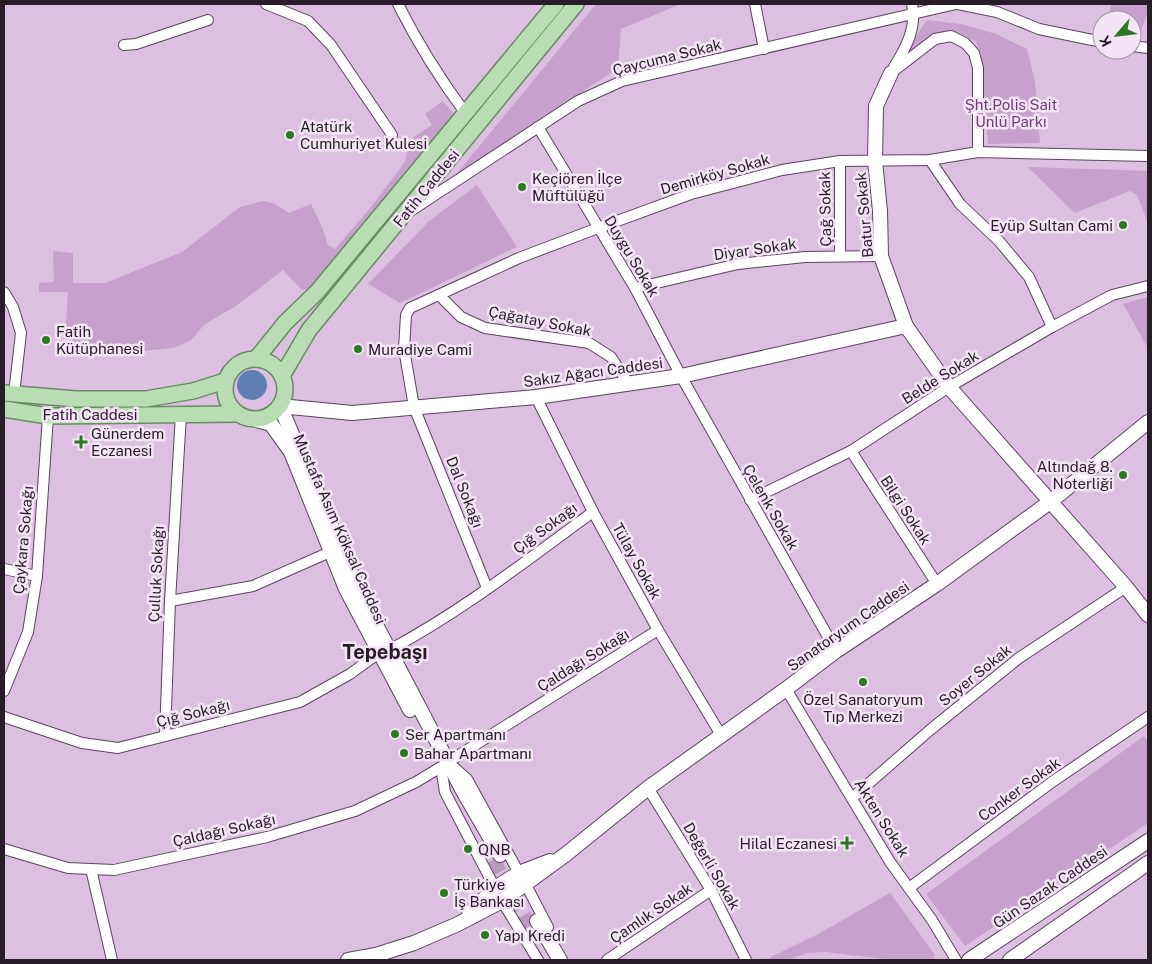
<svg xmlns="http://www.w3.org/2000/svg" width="1152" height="964" viewBox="0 0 1152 964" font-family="'Public Sans',sans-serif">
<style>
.green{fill:#c7a0cd}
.water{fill:#607fb4}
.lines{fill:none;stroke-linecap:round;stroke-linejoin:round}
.secondary-tunnel{stroke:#b89ebc;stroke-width:14;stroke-dasharray:14 7;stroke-linecap:butt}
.street-casing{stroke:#5c4360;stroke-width:12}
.secondary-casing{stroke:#5c4360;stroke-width:16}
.primary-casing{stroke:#678b61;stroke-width:18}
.street{stroke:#fff;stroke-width:10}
.secondary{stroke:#fff;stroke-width:14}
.primary{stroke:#b8ddb3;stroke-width:15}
.poi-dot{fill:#2b7921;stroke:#f4e5f6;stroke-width:2}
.labels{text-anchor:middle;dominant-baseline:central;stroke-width:5;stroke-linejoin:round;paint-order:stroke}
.street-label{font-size:15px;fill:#271c28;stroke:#f4e5f6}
.park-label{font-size:15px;fill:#733b7c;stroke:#f4e5f6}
.poi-label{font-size:15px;fill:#271c28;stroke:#f4e5f6;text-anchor:start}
.district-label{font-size:20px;font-weight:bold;fill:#271c28;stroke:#f4e5f6}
</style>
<rect width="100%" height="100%" fill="#dcbfe1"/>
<g class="green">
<polygon points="596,4 681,4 621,29 618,68 454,177"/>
<polygon points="1112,4 1144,4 1148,5 1148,11 1140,34 1132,31 1132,20 1106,20"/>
<polygon points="927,20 961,24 996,34 1027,49 1035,82 1040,143 988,144 981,53 975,41 957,32 943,32 931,36 907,55 914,39"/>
<polygon points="443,101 457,118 309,290 301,289 283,270 236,306 205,324 191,340 173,348 131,352 89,350 77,346 68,337 59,324 66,324 68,292 39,292 39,283 54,282 53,251 73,253 73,283 105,283 182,252 240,207 263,201 275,204 289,213 311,204 322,227 328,245 335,249 371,207 405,162 409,140 432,125 425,114"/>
<polygon points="1028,167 1148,171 1148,223 1137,195 1130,191 1075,213"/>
<polygon points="477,185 517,247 400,303 368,284 429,221"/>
<polygon points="1148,297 1148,348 1123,304"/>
<polygon points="1144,736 1148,741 1148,823 965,946 926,894"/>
<polygon points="890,893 935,955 932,960 893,960 825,952 808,953 787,960 765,960 820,933"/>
</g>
<circle class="water" cx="252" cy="385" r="15"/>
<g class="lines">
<polyline class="secondary-tunnel" points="493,860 530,926"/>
<defs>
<g id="street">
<polyline points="266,4 308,21 331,45 392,135"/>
<path d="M398,4C417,42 440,79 466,114"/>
<polyline points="755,4 764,49"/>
<polyline points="958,4 997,12 1039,29 1102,42"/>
<polyline points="124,45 136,44 208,20"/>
<polyline points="1132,46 1148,48"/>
<path d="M894,67C906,48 917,27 912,4"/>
<polyline points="891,73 935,39 951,36 965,43 974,53 978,68 978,152"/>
<polyline points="538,127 635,288 681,376 836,651"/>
<polyline points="930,160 960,204 999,241 1029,277 1052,327"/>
<polyline points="840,161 840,256"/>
<polyline points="412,210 578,101 622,81 956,4"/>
<polyline points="635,288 738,264 805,257 881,256"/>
<polyline points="4,292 13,307 21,333 14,394"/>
<polyline points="439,295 461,317 485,328 589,343 611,357 628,383"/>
<polyline points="536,397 593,512 658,630 721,735"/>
<polyline points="851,451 937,584"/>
<polyline points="750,500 851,451 949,387 1052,327 1112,295 1148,286"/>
<polyline points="4,569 37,576"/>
<polyline points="487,588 414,407 404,349 406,315 410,308 519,258 598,228 691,194 782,170 840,161 930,160 978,152 1148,156"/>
<polyline points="170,601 253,586 330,552"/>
<path d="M389,650C461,612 527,560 593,512"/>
<polyline points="786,689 890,862 932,920 956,960"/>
<polyline points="4,691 28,632 37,576 48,416"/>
<polyline points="4,717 82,743 118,748 300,702 350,674 379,653"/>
<polyline points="165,735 170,601 181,414"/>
<polyline points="648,788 711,890 746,960"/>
<polyline points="852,798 930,730 1019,658 1126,587"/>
<polyline points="4,849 68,868 114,870 267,837 355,811 416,782 441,767 445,792 495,888"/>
<polyline points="91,869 112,960"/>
<polyline points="519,873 467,779 448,762 658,630"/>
<polyline points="526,885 548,927"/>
<polyline points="909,888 1052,782 1148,717"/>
<polyline points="502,901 538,960"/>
<polyline points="607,960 711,890"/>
</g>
<g id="secondary">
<polyline points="891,73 876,106 875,161 880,211 881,256 906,326 949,387 1126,587 1148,615"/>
<polyline points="257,420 271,424 291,452 346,589 410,710"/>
<polyline points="500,855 463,791 362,598 280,406 352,413 536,397 681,376 906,326"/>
<polyline points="469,914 495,888 519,873 550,861"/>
<polyline points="537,921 560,960"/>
<polyline points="348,960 376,955 414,943 458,924 502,901 565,855 648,788 786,689 836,651 937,584 1050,502 1148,422"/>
<polyline points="969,960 1148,841"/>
<polyline points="1010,960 1148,863"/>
</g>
<g id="primary">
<circle cx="255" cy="389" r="30"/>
<polyline points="256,359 285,323 317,292 556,4"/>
<polyline points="282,376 309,330 576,4"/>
<polyline points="4,393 76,399 146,399 193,391 225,381"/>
<polyline points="4,409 48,416 237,414"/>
</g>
</defs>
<use href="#street" class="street-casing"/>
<use href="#secondary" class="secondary-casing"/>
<use href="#primary" class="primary-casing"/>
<use href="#street" class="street"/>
<use href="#secondary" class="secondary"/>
<use href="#primary" class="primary"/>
</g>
<g class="poi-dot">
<circle cx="290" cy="135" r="5"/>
<circle cx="522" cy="187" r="5"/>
<circle cx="1123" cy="225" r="5"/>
<circle cx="46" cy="340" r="5"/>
<circle cx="358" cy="349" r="5"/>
<path d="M78.5 434.5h5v5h5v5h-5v5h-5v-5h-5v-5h5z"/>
<circle cx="1123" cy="475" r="5"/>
<circle cx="863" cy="682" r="5"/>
<circle cx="395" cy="734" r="5"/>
<circle cx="404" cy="753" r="5"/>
<path d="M844.5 835.5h5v5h5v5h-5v5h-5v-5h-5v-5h5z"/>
<circle cx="468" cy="849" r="5"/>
<circle cx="444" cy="893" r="5"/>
<circle cx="485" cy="935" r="5"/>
</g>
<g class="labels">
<g class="street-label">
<text transform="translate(667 57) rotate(-14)">Çaycuma Sokak</text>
<text transform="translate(715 174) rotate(-16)">Demirköy Sokak</text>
<text transform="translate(426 188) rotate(-51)">Fatih Caddesi</text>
<text transform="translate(825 209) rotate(-91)">Çağ Sokak</text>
<text transform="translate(864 215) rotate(-95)">Batur Sokak</text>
<text transform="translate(755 249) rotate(-8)">Diyar Sokak</text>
<text transform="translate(632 256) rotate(59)">Duygu Sokak</text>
<text transform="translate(540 321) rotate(11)">Çağatay Sokak</text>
<text transform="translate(593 372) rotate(-8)">Sakız Ağacı Caddesi</text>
<text transform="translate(940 377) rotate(-32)">Belde Sokak</text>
<text x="90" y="414">Fatih Caddesi</text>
<text transform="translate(465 492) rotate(68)">Dal Sokağı</text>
<text transform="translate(771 507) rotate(60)">Çelenk Sokak</text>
<text transform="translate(906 510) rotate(57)">Bilgi Sokak</text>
<text transform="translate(545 528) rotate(-36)">Çığ Sokağı</text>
<text transform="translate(340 529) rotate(66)">Mustafa Asım Köksal Caddesi</text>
<text transform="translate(23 540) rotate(-85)">Çaykara Sokağı</text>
<text transform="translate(637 561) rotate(61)">Tülay Sokak</text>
<text transform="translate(156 574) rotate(-87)">Çulluk Sokağı</text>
<text transform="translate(848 626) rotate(-35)">Sanatoryum Caddesi</text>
<text transform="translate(583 660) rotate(-32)">Çaldağı Sokağı</text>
<text transform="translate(975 675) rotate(-39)">Soyer Sokak</text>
<text transform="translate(193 713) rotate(-14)">Çığ Sokağı</text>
<text transform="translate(1019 789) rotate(-36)">Conker Sokak</text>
<text transform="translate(882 818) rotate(58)">Akten Sokak</text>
<text transform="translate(224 830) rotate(-13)">Çaldağı Sokağı</text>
<text transform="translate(712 866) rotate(60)">Değerli Sokak</text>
<text transform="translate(1050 887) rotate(-34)">Gün Sazak Caddesi</text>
<text transform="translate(651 913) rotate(-34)">Çamlık Sokak</text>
</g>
<g class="park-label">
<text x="1011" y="104">Şht.Polis Sait<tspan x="1011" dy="17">Ünlü Parkı</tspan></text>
</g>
<g class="poi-label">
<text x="300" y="126">Atatürk<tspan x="300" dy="17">Cumhuriyet Kulesi</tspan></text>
<text x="532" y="178">Keçiören İlçe<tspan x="532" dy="17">Müftülüğü</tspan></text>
<text x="1113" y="225" text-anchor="end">Eyüp Sultan Cami</text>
<text x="56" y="331">Fatih<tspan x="56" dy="17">Kütüphanesi</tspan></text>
<text x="368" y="349">Muradiye Cami</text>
<text x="91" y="433">Günerdem<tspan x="91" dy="17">Eczanesi</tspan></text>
<text x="1113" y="466" text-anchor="end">Altındağ 8.<tspan x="1113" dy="17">Noterliği</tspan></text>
<text x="863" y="699" text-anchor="middle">Özel Sanatoryum<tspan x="863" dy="17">Tıp Merkezi</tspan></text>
<text x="405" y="734">Ser Apartmanı</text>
<text x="414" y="753">Bahar Apartmanı</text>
<text x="837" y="843" text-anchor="end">Hilal Eczanesi</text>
<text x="478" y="849">QNB</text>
<text x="454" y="884">Türkiye<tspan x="454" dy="17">İş Bankası</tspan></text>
<text x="495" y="935">Yapı Kredi</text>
</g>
<g class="district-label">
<text x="385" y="652">Tepebaşı</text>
</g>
</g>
<rect width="1152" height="964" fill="none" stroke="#271c28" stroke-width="10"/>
<g transform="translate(1117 35) rotate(242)"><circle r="24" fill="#f4e5f6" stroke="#a295a4"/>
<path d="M0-4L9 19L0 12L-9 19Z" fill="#2b7921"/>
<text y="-8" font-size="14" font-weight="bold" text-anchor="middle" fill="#271c28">K</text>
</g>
</svg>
